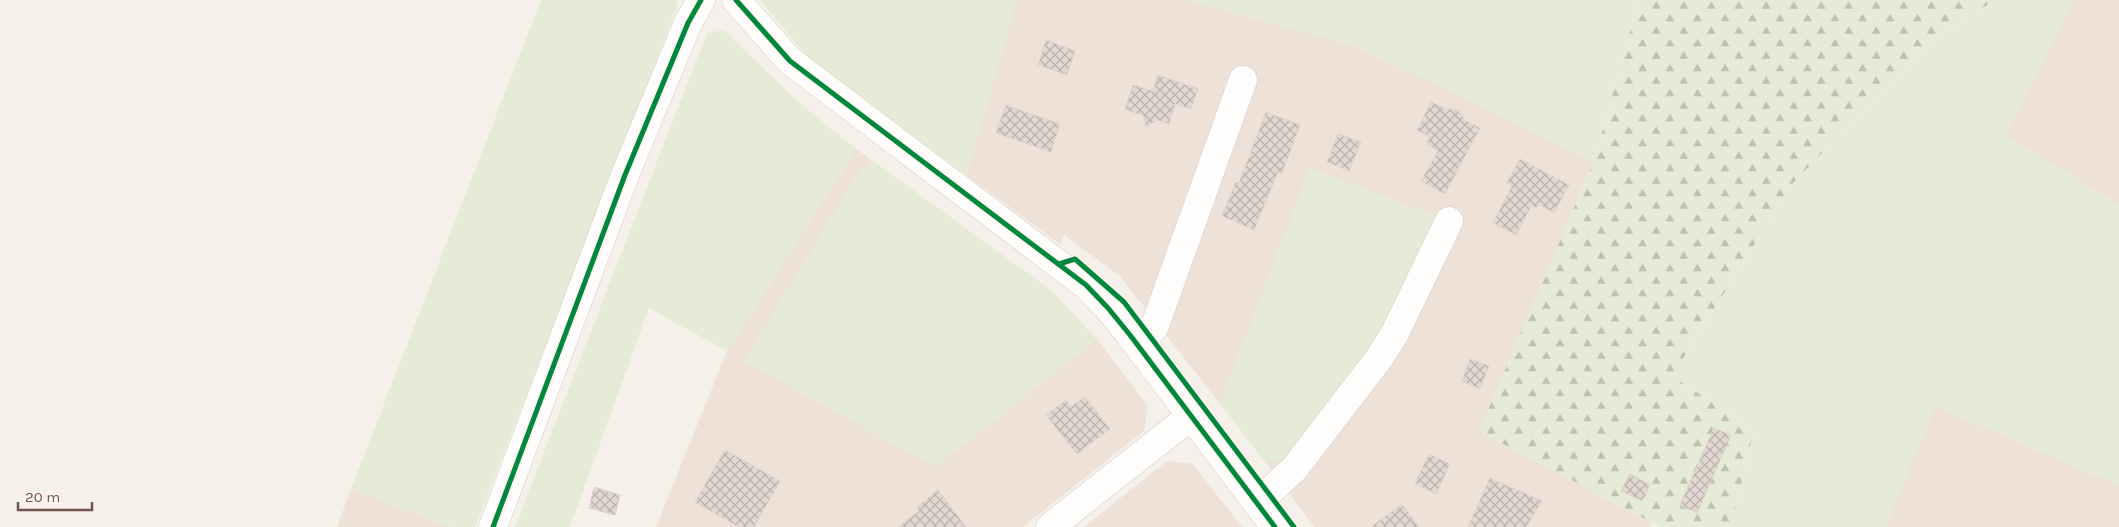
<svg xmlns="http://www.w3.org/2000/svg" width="2119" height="527" viewBox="0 0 2119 527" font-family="Karla,sans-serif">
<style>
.residential{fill:#eee2d8}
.green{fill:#e5ebd6}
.forest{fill:url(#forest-firs)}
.building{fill:url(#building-cross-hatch);stroke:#ded3cd}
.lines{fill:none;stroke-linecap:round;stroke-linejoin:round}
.minor-casing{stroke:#d4ccc7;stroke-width:29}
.minor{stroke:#fefdfc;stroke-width:28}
.cycleway-casing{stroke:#fdf5ec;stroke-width:8}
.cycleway{stroke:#00873e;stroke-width:5}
</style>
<defs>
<pattern id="forest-firs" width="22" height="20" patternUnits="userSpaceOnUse" patternTransform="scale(1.25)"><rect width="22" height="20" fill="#e5ebd6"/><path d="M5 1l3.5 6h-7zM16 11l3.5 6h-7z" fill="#bec1b0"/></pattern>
<pattern id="building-cross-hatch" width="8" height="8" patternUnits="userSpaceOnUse" patternTransform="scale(1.25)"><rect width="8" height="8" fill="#e2d8d2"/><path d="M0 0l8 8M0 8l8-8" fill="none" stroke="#bcb2ad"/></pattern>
</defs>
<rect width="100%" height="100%" fill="#f6f0ea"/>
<g class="residential">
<polygon points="1017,0 1186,0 1356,46 1594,161 1479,431 1652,523 1650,527 1315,527 1265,462 1287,462 1310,169 1220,404 1120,276 1064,235 1060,244 966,175"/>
<polygon points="2074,0 2119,0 2119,205 2005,135"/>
<polygon points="856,149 872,160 856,176 935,467 1097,339 1148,406 1144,431 1023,527 656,527 727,351"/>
<polygon points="1935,406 2119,485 2119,527 1885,527"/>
<polygon points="1167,461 1193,464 1242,527 1084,527"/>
<polygon points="351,489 450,527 337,527"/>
</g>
<g class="green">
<polygon points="541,0 677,0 677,8 475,527 450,527 351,489"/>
<polygon points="760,0 1017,0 966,175 811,61"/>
<polygon points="1186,0 1639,0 1594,161 1356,46"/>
<polygon points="1995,0 2074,0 2005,135 2119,205 2119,485 1935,406 1885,527 1731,527 1754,430 1672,376 1793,183 1932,40"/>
<polygon points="724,30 795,99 856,149 727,351 649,308 570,527 515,527 707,33"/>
<polygon points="872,160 1052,291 1097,339 935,467 744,361 856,176"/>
<polygon points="1310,168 1438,217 1385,331 1287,462 1265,462 1220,404"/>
</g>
<polygon class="forest" points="1639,0 1995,0 1932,40 1793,183 1672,376 1754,430 1731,527 1660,527 1479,431 1594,161"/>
<g class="building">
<polygon points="1046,40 1075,51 1067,75 1038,65"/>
<polygon points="1158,75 1198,89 1191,109 1175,104 1169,124 1157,120 1146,127 1144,116 1125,109 1133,85 1153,91"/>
<polygon points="1431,102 1446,109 1456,109 1460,112 1465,120 1480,128 1445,194 1421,181 1438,151 1427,144 1430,137 1417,130"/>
<polygon points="1006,105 1060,124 1051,152 996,133"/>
<polygon points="1266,112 1300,125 1282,173 1278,172 1254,230 1222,216 1236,182 1239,183"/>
<polygon points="1338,134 1361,142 1349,171 1327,162"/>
<polygon points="1520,159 1569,185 1554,213 1538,204 1536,208 1531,206 1516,235 1493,223 1512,186 1507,183"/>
<polygon points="1470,359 1489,366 1480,389 1462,381"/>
<polygon points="1085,397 1110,429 1077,454 1046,415 1066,400 1071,407"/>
<polygon points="1714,428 1731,435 1697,513 1680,505"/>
<polygon points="725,450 780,481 754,527 739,527 695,502"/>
<polygon points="1429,454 1450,464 1436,494 1415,483"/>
<polygon points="1630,474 1650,485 1642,501 1621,491"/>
<polygon points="1490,478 1542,501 1526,527 1468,527"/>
<polygon points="594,487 620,495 615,515 589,508"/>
<polygon points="938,490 966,527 898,527 919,511 917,507"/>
<polygon points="1402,504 1419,527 1371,527"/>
</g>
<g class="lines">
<defs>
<g id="minor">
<polyline points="736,0 790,61 1086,285 1108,308 1130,335 1275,527"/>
<polyline points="1137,344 1154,328 1243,80"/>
<polyline points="1257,503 1294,469 1380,357 1395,333 1449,221"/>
<polyline points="493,527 625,175 688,23 701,0"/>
<polyline points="1050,527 1191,416"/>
</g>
</defs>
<use href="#minor" class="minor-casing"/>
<use href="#minor" class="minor"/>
<defs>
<g id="cycleway">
<polyline points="736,0 790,61 1086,285 1108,308 1130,335 1275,527"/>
<polyline points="1059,264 1075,259 1124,302 1294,527"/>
<polyline points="493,527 625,175 688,23 701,0"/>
</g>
</defs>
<use href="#cycleway" class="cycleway-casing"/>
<use href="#cycleway" class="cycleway"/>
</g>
<path d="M18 502v8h74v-8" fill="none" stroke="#72564d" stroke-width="2.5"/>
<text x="25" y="502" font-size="15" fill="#72564d" stroke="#fdf5ec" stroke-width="4" paint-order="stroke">20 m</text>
</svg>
